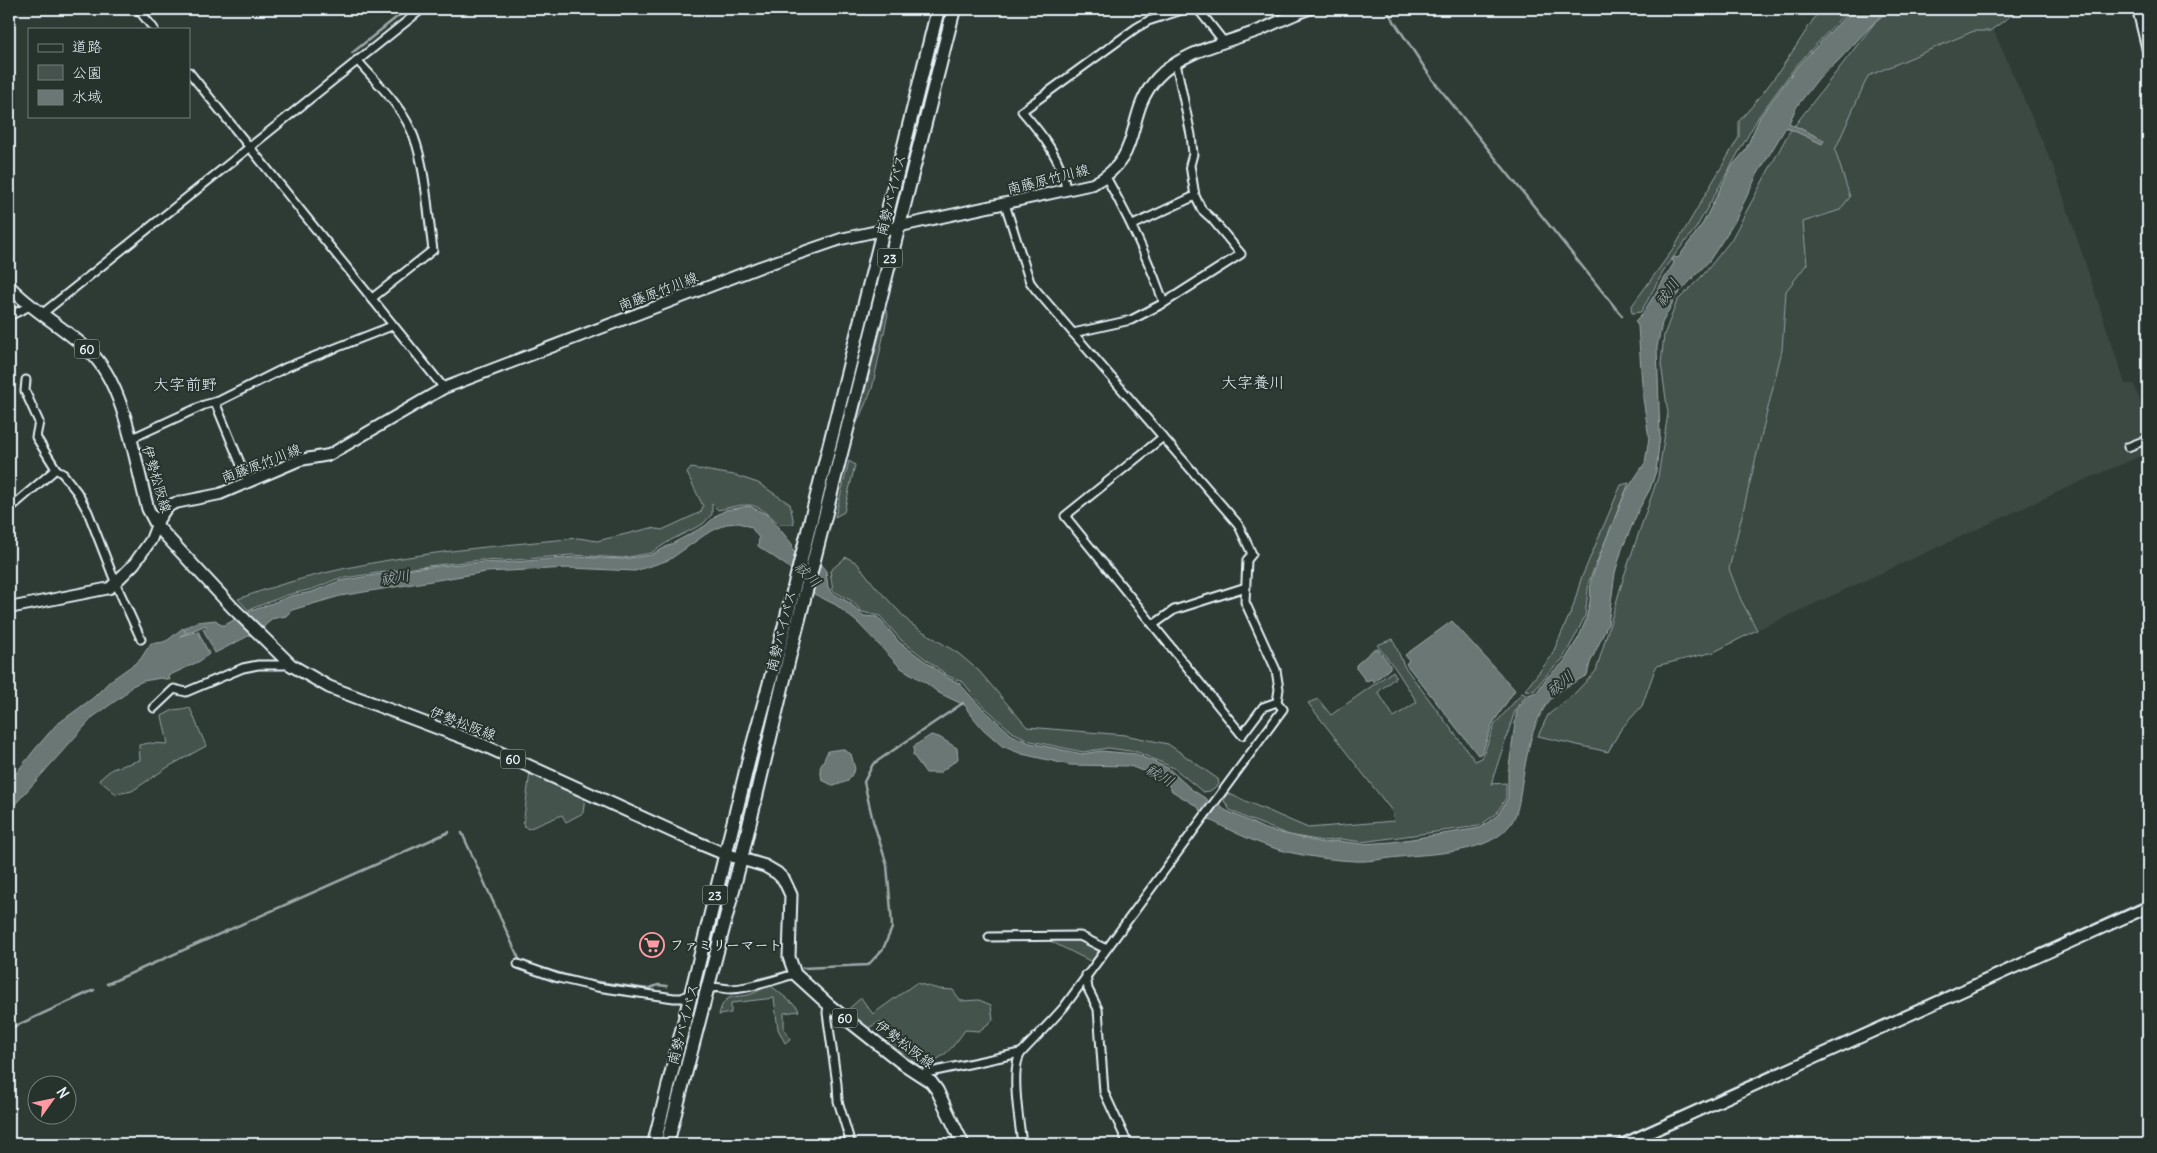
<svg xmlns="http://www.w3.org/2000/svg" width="2157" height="1153" viewBox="0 0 2157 1153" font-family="Delius,'Klee One',sans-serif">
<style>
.built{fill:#3b4843}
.green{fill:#45524e;stroke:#96a2a3}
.water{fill:#6b7775;stroke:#9da8a9}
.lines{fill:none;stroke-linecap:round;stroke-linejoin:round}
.stream{stroke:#9da8a9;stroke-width:2.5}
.street-casing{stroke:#e8f1f8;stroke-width:11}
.secondary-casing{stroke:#e8f1f8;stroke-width:14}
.primary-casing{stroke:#e8f1f8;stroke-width:15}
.highway-casing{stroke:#e8f1f8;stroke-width:16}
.street{stroke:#26332d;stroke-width:7}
.secondary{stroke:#26332d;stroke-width:10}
.primary{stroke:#26332d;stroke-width:11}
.highway{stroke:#26332d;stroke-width:12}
.labels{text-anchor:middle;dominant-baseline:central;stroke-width:4;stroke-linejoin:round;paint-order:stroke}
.shield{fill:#26332d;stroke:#aeb8bb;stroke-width:1}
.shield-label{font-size:12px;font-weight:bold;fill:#e8f1f8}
.street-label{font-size:14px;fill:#e8f1f8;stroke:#26332d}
.poi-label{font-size:14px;font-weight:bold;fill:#e8f1f8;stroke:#26332d;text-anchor:start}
.water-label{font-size:15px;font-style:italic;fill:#b0babd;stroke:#26332d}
.quarter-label{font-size:16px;fill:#e8f1f8;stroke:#26332d}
</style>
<rect width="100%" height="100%" fill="#2e3b35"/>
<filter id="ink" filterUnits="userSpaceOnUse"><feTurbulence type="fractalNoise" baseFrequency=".02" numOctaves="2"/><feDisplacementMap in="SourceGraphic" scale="10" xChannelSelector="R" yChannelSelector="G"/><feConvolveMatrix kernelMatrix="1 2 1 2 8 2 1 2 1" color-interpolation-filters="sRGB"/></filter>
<g filter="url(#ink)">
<polygon class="built" points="1974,31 1994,31 2054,168 2125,384 2134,384 2145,416 2143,419 2148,431 2148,453 2080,482 1757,630 1741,600 1729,569 1782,350 1786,291 1807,264 1803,222 1840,210 1850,197 1835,150 1868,76"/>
<g class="green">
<path d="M1820,9H1849L1796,66L1759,116L1696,228L1667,265L1641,312L1632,313L1631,307L1674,248L1739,137V121C1771,87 1795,48 1820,9Z"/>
<polygon points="1891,9 2020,9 1990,31 1974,31 1868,76 1835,150 1850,197 1840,210 1803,222 1807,264 1786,291 1782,350 1729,569 1741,600 1757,630 1714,652 1656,666 1642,706 1621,729 1608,752 1538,736 1548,715 1573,695 1596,671 1624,576 1658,477 1668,413 1661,364 1664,335 1677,301 1704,274 1731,240 1788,134 1876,21"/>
<polygon points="886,310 888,314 872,389 856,425"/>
<polygon points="849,461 855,465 844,512 835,517"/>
<path d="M691,468L734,475L758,483L790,504L794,524H779C755,500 749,503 718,510L712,504V514L703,524L671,540L651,553L623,558L572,555L503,561L481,560L419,567L337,579L313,589L287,595L248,610L238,599C349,558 462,549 578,538L597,541L651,528L662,530L701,512L703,506L687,473Z"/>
<polygon points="1629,483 1589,581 1585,616 1576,635 1562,660 1547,674 1534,691 1525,690 1551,657 1573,607 1581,579 1621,485"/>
<polygon points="846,557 857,563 875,586 911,624 959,654 979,671 1027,727 1125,735 1168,744 1218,779 1219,784 1210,791 1203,792 1174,768 1137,752 1108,748 1083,752 1031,741 1012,732 978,701 963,682 948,676 901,640 880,616 862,612 852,601 833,591 830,571"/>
<polygon points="1393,639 1404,666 1475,761 1482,758 1495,724 1522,693 1526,695 1516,708 1491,784 1506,783 1506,798 1496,814 1479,826 1362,842 1341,839 1323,841 1289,835 1246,818 1230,810 1224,801 1227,793 1308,828 1394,821 1392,811 1308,703 1318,699 1331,715 1393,671 1396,677 1378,692 1394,717 1417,702 1395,668 1377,645"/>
<polygon points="190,708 206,746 168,767 132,791 116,794 99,780 112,769 140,760 139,745 149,743 168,744 162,716 173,710"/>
<polygon points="530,772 585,796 583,813 566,822 562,815 528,829 523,825"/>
<polygon points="1051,939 1080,939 1099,952 1092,962 1048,940"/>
<path d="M916,983L939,989L953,990L961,1001L979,1000L991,1005L993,1020L979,1031L965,1030C949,1053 943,1059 916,1068L886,1046L895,1035L880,1022L866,1029L844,1013L861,998L873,1014Z"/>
<path d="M770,985L797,1007L799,1011L784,1013V1029L790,1039L785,1043L778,1029L774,998L731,1003V1013L719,1015C724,994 731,998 748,995C756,993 763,988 770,985Z"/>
</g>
<g class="water">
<path d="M1852,9H1887L1837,62L1818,79L1797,106L1789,123L1824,140L1822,144L1786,127L1757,175L1734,223L1709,261L1676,296L1662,323L1657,347L1660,436L1656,471L1650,489L1639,509L1622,549L1615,573L1608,624L1590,663L1587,675C1579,680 1570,684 1561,690C1533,710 1528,750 1522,782C1520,794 1519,811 1512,822C1492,854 1434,853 1400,857C1386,858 1370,862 1355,861C1333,860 1310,857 1288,852C1259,845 1233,832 1208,819L1218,804L1225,810L1265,829L1323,843L1338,841L1362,844L1392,842L1480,828L1498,815L1508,798V774L1517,709L1528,695L1537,692L1547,677L1563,663L1579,637L1586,620L1590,601L1591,580L1603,547L1626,491L1645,463L1649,438L1643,398L1638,326L1635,321L1643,313L1674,263L1672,259L1675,257L1678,258L1703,223L1732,166L1745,151L1760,117L1797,67Z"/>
<path d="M749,506L768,515L792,544L793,551L821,565L826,571L828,587L832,593L850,603L864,616L877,617L882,621L899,642L948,678L959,683L979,705L1012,735L1030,743L1082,754L1101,751L1136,754L1168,768L1191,789L1208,800L1200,811L1198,807L1172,791L1168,784L1158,777L1130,766L1070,765L1022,754L1002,746L983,729L968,711L966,706L939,693L926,683L901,668L858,623L836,605L814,594L787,566L758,546L759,538L751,527L739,523L726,524L706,534L669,560L635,571L570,568L486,572L340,596L292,610L286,616L271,619L262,629L215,653L203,629L207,627L206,625L180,636L198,631L209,654L200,661L168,676L170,680L161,678L143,681L132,686L124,695L93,717L9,811V782L36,748L56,725L93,698L110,681L140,660L151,643C169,644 170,637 183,628L185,632V628L197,622L216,620L221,625H225L246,613L291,596L312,592L339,581L419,568L482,562L502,563L575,557L623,559L651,555L705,526L717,515L726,510Z"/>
<polygon points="1452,621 1515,690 1493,723 1482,753 1478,755 1406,664 1409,660 1405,655"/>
<polygon points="1374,649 1378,649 1390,665 1390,668 1374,682 1372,679 1366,681 1356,668 1356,665"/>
<polygon points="931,735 939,737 957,748 958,759 939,773 926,773 913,755 914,746"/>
<polygon points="842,749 851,754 855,769 848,781 834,786 822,780 820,768 828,751"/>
</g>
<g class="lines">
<g class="stream">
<polyline points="1386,9 1432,79 1622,316"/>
<polyline points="352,53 407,9"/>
<polyline points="462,833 520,961 522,962"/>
<polyline points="530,965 584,980 648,989 658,985 667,986"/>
<polyline points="803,968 868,965 883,949 892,928 891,911 887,865 873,821 864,782 873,764 963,703"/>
<polyline points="756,980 790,971"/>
<polyline points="107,984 449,832"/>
<polyline points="1963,984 2148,900"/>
<polyline points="9,1029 94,990"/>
<polyline points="1715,1096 1959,986"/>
<polyline points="1609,1144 1707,1100"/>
</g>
<defs>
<g id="street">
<polyline points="138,9 154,29"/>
<polyline points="1198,9 1224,42"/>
<path d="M357,60C377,83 403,107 414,137C426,169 428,216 433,250L371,299"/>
<polyline points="189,72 444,388"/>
<path d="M1066,190C1063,160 1041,133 1022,111L1136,28L1148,21L1185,9"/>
<path d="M1005,204L1030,282L1036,290L1238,524L1252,554L1247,560L1245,602L1276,670L1279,689L1277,702L1283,709L1064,1007C1050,1023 1036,1037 1022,1052C1009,1066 1020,1125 1022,1144"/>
<polyline points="1133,225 1195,196"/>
<polyline points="1164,303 1241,254 1212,219 1202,210 1195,196 1190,165 1193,154 1191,135 1176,63"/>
<polyline points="43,313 422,9"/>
<polyline points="9,316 32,305"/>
<path d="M1073,333L1131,320L1164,303C1148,258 1129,218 1106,177"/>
<polyline points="26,380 25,391 39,422 36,437 56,469 63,474 77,492 88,512 116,584 141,639"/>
<polyline points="215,402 248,482"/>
<polyline points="1163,437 1065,516 1242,735 1263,707 1277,702"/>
<polyline points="130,439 204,405 219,401 287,367 392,326"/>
<polyline points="2128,447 2148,439"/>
<polyline points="9,509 56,469"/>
<polyline points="1153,625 1174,610 1246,587"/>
<polyline points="154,708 174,689 186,692 243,668 258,665 290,665"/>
<polyline points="989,937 1080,936 1106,949"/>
<polyline points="518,964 558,978 597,987 674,998 682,998 690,994"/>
<polyline points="1086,975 1088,989 1098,1009 1104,1092 1128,1144"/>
<path d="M708,990C716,985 722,989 731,989C752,988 774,980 795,974"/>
<polyline points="828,1004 827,1013 837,1084 838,1101 851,1144"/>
<polyline points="921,1074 1020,1053"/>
</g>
<g id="secondary">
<polyline points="2138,9 2148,50"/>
<path d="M9,608L110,588L134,564L151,540L159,519L167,507L175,503L220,494L300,460L329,455L444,388L760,267L841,239L1093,184C1146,156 1123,116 1157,78C1180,52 1228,42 1260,30C1276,23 1292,15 1309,9"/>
<polyline points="1624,1144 2148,907"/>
</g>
<path id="primary" d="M9,286C34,313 69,329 94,356C126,391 135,463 148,509L157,526L232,607L291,665L329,687L483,745L689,839L725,854L765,866L777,873L784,880L791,895L789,957L795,974L830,1006L902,1063L931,1082L937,1090L963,1144"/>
<g id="highway">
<polyline points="654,1144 749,759 779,648 938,9"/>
<polyline points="667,1144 741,859 790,654 954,9"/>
</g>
</defs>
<use href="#street" class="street-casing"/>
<use href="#secondary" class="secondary-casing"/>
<use href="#primary" class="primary-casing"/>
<use href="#highway" class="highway-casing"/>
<use href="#street" class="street"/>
<use href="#secondary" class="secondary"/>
<use href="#primary" class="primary"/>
<use href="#highway" class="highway"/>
</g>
</g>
<defs>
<symbol id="supermarket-ring" viewBox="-11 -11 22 22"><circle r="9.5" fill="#26332d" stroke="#ff9aa2" stroke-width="1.5"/><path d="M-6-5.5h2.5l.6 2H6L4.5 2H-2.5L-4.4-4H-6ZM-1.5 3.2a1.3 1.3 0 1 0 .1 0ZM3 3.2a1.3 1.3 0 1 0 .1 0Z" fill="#ff9aa2"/></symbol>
</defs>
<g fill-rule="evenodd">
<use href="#supermarket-ring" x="638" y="931" width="28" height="28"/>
</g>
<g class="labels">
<g class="shield">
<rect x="877.5" y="248.5" width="25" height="19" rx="4"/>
<rect x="74.5" y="339.5" width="25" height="19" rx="4"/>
<rect x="500.5" y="749.5" width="25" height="19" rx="4"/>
<rect x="702.5" y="885.5" width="25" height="19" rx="4"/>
<rect x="832.5" y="1008.5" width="25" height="19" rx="4"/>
</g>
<g class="shield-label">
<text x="890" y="258">23</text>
<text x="87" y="349">60</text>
<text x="513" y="759">60</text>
<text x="715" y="895">23</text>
<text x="845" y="1018">60</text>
</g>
<g class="street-label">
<text transform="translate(1048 179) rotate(-14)">南藤原竹川線</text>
<text transform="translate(891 195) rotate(-76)">南勢バイパス</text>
<text transform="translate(658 291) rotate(-21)">南藤原竹川線</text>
<text transform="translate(261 463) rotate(-21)">南藤原竹川線</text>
<text transform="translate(157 479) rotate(73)">伊勢松阪線</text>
<text transform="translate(781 631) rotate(-76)">南勢バイパス</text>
<text transform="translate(463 723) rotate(21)">伊勢松阪線</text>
<text transform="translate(683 1024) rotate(-75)">南勢バイパス</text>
<text transform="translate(905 1044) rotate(37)">伊勢松阪線</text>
</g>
<g class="poi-label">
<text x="670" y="945">ファミリーマート</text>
</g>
<g class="water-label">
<text transform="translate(1667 292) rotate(-55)">祓川</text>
<text transform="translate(808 574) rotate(45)">祓川</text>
<text transform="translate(395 577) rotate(-9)">祓川</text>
<text transform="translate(1560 683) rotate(-39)">祓川</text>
<text transform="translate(1160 775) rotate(31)">祓川</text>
</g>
<g class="quarter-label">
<text x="1253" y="382">大字養川</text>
<text x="185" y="384">大字前野</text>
</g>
</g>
<rect width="2157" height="1153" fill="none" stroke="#26332d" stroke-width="30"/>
<rect x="15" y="15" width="2127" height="1123" fill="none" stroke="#e8f1f8" stroke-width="2" filter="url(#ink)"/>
<rect x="28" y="28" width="162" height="90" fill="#26332d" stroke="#747f7e"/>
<rect x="38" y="44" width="25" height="8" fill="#26332d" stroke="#747f7e"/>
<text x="72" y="52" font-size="15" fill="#e8f1f8">道路</text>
<rect x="38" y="65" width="25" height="15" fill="#45524e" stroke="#747f7e"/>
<text x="72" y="78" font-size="15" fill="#e8f1f8">公園</text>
<rect x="38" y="90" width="25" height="15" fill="#6b7775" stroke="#747f7e"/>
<text x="72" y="102" font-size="15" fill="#e8f1f8">水域</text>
<g transform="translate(52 1100) rotate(57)"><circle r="24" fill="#26332d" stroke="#747f7e"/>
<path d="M0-4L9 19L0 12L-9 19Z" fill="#ff9aa2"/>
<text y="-8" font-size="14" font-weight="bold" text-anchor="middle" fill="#e8f1f8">N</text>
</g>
</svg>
